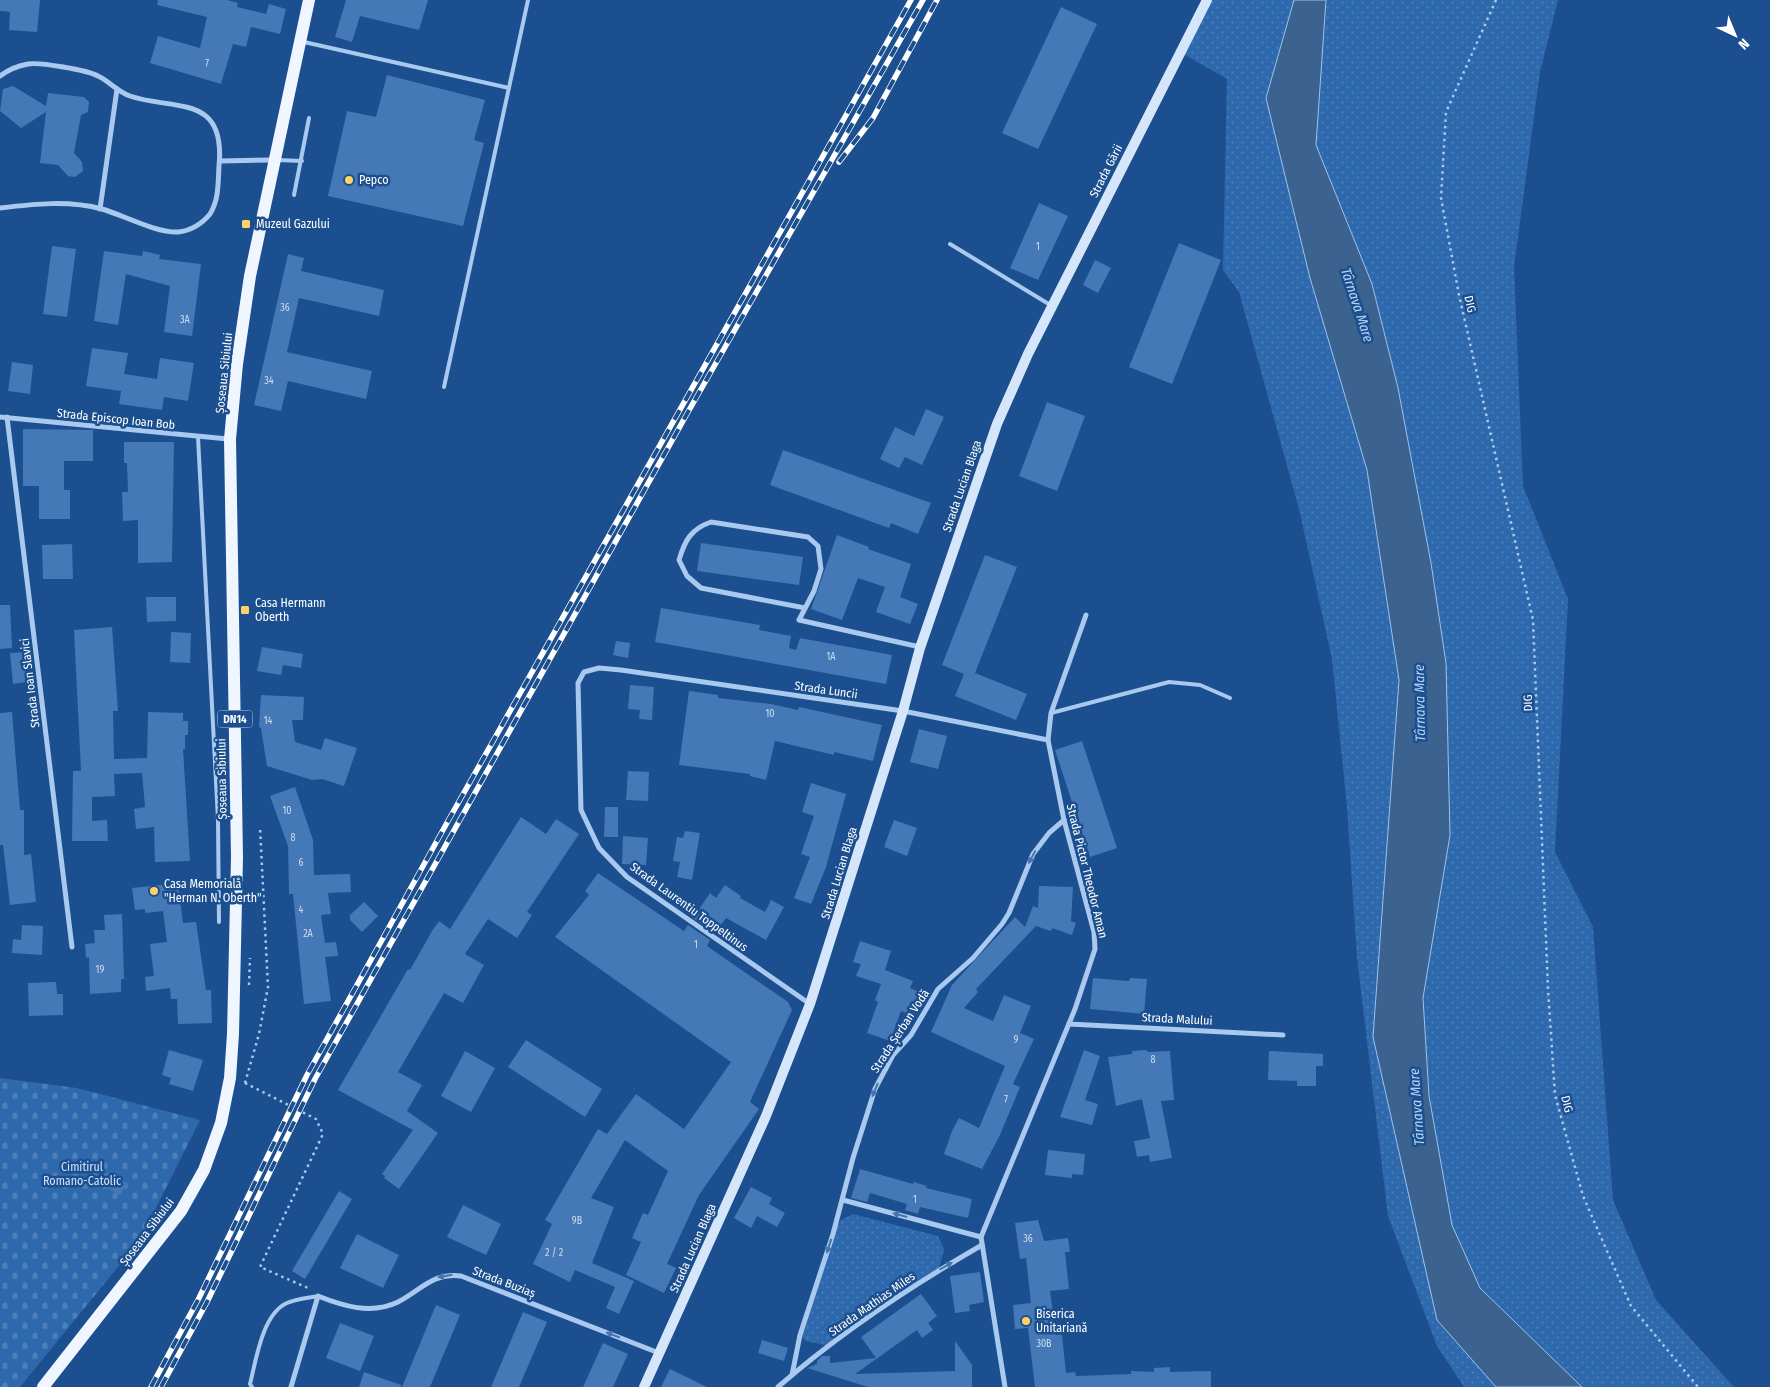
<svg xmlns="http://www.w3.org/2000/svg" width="1770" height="1387" viewBox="0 0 1770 1387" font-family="'Fira Sans Condensed',sans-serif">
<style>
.grass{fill:url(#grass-dots)}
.cemetery{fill:url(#cemetery-stones)}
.water{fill:#3c6290;stroke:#9cc4f0}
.building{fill:#4478b7}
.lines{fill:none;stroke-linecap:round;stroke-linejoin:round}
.path{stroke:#a9c9ee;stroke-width:2.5;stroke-dasharray:2.5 4;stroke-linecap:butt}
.lane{stroke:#a9c9ee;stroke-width:4}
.street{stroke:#a9c9ee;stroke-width:5}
.secondary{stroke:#d6e6fa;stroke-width:10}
.primary{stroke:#f0f6ff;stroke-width:12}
.rail-casing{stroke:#fff;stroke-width:5.5}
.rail{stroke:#1b4f8f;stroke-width:4;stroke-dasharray:11;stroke-linecap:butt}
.oneway{fill:#4674ac}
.poi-dot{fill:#ffd166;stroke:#1b4f8f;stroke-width:2}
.labels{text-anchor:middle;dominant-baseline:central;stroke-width:5;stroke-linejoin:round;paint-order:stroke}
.number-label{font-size:10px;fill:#d0dded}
.shield{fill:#1b4f8f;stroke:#bbcadd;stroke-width:1}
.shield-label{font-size:11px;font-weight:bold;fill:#fff}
.street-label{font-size:12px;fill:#fff;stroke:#1b4f8f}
.poi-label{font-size:12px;fill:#fff;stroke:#1b4f8f;text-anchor:start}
.park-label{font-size:12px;fill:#cfe3fa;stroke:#1b4f8f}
.water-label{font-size:14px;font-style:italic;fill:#b5d3f5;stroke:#1b4f8f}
</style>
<defs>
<pattern id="grass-dots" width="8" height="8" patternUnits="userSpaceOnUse" patternTransform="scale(1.25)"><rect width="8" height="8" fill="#2e69ad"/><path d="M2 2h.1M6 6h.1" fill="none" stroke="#4d80b9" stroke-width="1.8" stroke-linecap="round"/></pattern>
<pattern id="cemetery-stones" width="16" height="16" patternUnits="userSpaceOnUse" patternTransform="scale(1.25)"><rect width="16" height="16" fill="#2e69ad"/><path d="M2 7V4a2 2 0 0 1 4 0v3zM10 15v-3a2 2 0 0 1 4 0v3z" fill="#4d80b9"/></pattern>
</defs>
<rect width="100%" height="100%" fill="#1b4f8f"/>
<g class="grass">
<polygon points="1207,0 1294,0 1266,98 1367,470 1399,680 1373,1037 1437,1320 1496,1387 1464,1387 1437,1346 1388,1216 1357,958 1347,807 1332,659 1299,509 1239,292 1223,270 1227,79 1180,52"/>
<polygon points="1326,0 1558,0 1540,72 1514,267 1523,486 1568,599 1555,852 1593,927 1613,1200 1656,1300 1734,1387 1582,1387 1480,1288 1452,1225 1429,1096 1423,998 1450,835 1446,663 1431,563 1398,388 1372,284 1316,145"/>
<polygon points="853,1214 938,1236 944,1249 939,1270 829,1346 806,1341 800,1335 833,1234 840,1221"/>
</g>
<polygon class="cemetery" points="0,1078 77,1088 200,1120 140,1240 20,1387 0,1387"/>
<polygon class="water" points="1294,0 1326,0 1316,145 1372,284 1398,388 1431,563 1446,663 1450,835 1423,998 1429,1096 1452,1225 1480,1288 1582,1387 1496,1387 1437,1320 1373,1037 1399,680 1367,470 1310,278 1266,98"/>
<g class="building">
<polygon points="0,0 40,0 37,32 9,30 10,12 0,11"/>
<polygon points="158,0 227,0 238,3 237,7 266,14 269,4 286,9 280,34 251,27 246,47 233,44 221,84 150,63 158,36 200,48 207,17 157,5"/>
<polygon points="346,0 428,0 419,30 360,16 352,42 335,37"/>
<polygon points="1061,7 1097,24 1038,149 1002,133"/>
<polygon points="387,75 485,100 474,140 484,143 463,226 328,196 347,111 376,117"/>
<polygon points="13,86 46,106 48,93 84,97 89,102 88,112 81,115 74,153 82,162 83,171 75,177 68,176 58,165 40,163 46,112 21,128 0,111 3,89"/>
<polygon points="1039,203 1068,216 1038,280 1010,268"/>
<polygon points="1179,243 1221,260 1172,384 1129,367"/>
<polygon points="52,246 76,249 67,317 43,314"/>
<polygon points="104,251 142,256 143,251 160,255 159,259 201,264 192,336 164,332 170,286 126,274 118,325 94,321"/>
<polygon points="288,254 304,258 301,271 384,290 379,316 299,298 287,352 372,371 366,399 288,381 281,411 254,405"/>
<polygon points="1095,260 1111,268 1098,293 1083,285"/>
<polygon points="92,348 128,353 124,374 157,379 160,358 194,363 188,401 164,397 162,410 119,404 121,391 86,386"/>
<polygon points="12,362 33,365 30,394 8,391"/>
<polygon points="1047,402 1085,416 1057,491 1019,476"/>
<polygon points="926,409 944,417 922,465 905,457 899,468 880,459 895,427 914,436"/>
<polygon points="23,429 93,430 93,461 64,461 64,490 70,490 70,519 39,519 39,486 23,486"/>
<polygon points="124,442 174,442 172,562 138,563 138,520 123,521 122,492 128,492 127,463 124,463"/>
<polygon points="783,450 931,503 918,534 891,523 889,528 770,485"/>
<polygon points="837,535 869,547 868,549 911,564 900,597 918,604 910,624 876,612 885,587 858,578 842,620 811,609"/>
<polygon points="701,543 803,557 799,585 697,571"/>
<polygon points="72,544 73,579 43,579 42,545"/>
<polygon points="985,555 1017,567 975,673 1027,694 1016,720 955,696 964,674 942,665"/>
<polygon points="146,597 176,597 176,621 147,622"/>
<polygon points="0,605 10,605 12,648 0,649"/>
<polygon points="661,608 760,625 759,630 791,636 789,648 796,650 800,638 892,655 886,684 655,642"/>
<polygon points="112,627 118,711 113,711 114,759 147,758 148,712 183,713 183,721 188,721 188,735 185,735 185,749 183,749 190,861 155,862 154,827 136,829 134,809 145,807 142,773 114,774 115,796 92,797 92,821 107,820 108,841 72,841 73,771 81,771 74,630"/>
<polygon points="171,632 191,633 190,663 170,662"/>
<polygon points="616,641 630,643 628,658 613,655"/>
<polygon points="262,647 303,654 301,668 283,665 281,675 257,671"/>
<polygon points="25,652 28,682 13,684 10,653"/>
<polygon points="630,685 654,687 652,720 639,719 640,710 628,709"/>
<polygon points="689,691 718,695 718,698 771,704 798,710 799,707 882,725 873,761 834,752 834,755 775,741 766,780 750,776 750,774 679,765"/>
<polygon points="261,695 304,697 303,720 292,720 295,742 321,750 325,738 357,748 344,786 322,779 312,780 267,766 261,728 259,727"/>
<polygon points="12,712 20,810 24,810 24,855 31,854 36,902 10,905 3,845 0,845 0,713"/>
<polygon points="919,729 947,736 938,769 910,762"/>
<polygon points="1082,741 1117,848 1090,857 1055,750"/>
<polygon points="628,771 649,772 648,801 626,800"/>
<polygon points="811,783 846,794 826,867 811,904 794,898 810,857 801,854 814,816 802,812"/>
<polygon points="295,787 313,840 314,875 350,874 351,892 328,893 331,914 321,915 325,943 336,942 338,956 325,957 331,1001 304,1004 293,894 289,894 288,846 270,796"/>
<polygon points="605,807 618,807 618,837 604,837"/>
<polygon points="521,817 546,834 556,819 579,834 527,912 532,915 517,938 488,919 465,954 484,965 463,1003 444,993 398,1072 422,1085 407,1111 438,1133 399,1189 384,1178 385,1176 382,1174 413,1130 338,1090 408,969 410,970 432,931 439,921 450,929"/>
<polygon points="894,820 917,828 907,856 884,847"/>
<polygon points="685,831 700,833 692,880 677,877 680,862 673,861 677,837 683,838"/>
<polygon points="623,836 648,838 646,865 622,864"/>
<polygon points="598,873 684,931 688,925 710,940 707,946 788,1002 792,1010 750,1102 759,1109 699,1195 667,1264 676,1268 664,1293 626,1275 641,1242 632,1238 643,1213 648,1215 668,1171 625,1140 591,1198 614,1207 592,1263 634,1281 619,1314 606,1308 615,1287 575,1270 570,1282 533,1264 552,1224 545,1220 598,1129 607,1134 636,1094 684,1129 731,1062 555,937 589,895 585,891"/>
<polygon points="178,883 183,923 196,922 206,990 211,990 212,1023 178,1024 177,999 171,999 170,988 146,991 145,977 154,976 150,944 167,942 163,911 145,913 145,909 135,910 132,888"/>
<polygon points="725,885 741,896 740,898 765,912 771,900 784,907 766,940 726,918 715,933 693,918 710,893 716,898"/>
<polygon points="1039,886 1073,887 1071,921 1076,923 1072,935 1052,928 1051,931 1036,926 976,989 978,992 964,1008 993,1021 1004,995 1031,1006 1020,1033 1034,1039 1013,1084 1020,1087 1000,1135 982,1169 944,1154 952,1131 959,1118 979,1128 1005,1066 931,1032 952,985 1015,917 1025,927 1033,906 1038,908"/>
<polygon points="364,902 378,916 362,932 350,920 350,915"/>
<polygon points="122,914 124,979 121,979 121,992 90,994 89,957 86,958 85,944 95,943 94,930 105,930 104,915"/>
<polygon points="22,925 43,926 42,955 12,953 13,939 21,940"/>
<polygon points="860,941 891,951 885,970 913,981 910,988 923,994 914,1016 901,1011 890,1041 867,1033 878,1002 875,1000 881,984 856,976 861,964 853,962"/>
<polygon points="1093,978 1129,981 1130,978 1147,979 1144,1014 1090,1009"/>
<polygon points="56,982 57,994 63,994 63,1015 29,1016 28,983"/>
<polygon points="526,1040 602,1089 585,1117 508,1067"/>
<polygon points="169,1050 203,1060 193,1091 169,1084 171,1078 162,1075"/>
<polygon points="1084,1050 1100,1056 1085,1100 1098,1104 1092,1125 1060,1117"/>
<polygon points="1147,1050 1147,1052 1170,1051 1174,1100 1161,1101 1172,1158 1150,1162 1149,1155 1137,1157 1134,1141 1150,1138 1142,1099 1116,1106 1108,1057 1132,1054 1132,1051"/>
<polygon points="465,1051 495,1068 471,1112 441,1096"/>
<polygon points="1269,1051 1323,1054 1323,1066 1316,1066 1316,1086 1297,1086 1297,1081 1268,1080"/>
<polygon points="1048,1150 1085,1154 1083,1175 1072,1174 1072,1178 1045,1175"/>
<polygon points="860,1169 913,1184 914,1182 927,1186 926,1188 972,1199 968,1218 920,1207 918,1214 905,1210 907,1204 870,1193 867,1202 851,1198"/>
<polygon points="109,1173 127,1184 120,1195 102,1185 96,1176"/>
<polygon points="751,1187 772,1198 769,1204 785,1213 777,1227 757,1216 751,1228 734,1218"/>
<polygon points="339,1191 352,1199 305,1279 292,1271"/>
<polygon points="463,1205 501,1224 486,1255 447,1237"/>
<polygon points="1038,1220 1044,1241 1068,1238 1070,1252 1065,1252 1069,1289 1050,1291 1056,1335 1062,1335 1066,1373 1075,1372 1076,1376 1131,1374 1131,1371 1154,1372 1154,1368 1170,1367 1170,1372 1211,1371 1211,1387 1035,1387 1028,1328 1015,1329 1013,1305 1031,1303 1026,1258 1020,1259 1015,1223"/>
<polygon points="357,1234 399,1255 383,1288 340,1268"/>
<polygon points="980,1272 984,1302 969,1305 970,1311 955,1313 950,1276"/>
<polygon points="921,1294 937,1316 928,1323 933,1330 922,1338 917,1330 855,1374 955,1371 955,1341 972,1365 972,1387 868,1387 807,1368 817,1364 817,1361 822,1356 830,1356 830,1363 876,1358 861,1337"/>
<polygon points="436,1305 460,1315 430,1387 402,1387"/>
<polygon points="523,1312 547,1322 519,1387 491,1387"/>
<polygon points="340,1323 374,1336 360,1371 326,1358"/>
<polygon points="762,1340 788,1348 784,1361 758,1353"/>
<polygon points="603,1343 628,1354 613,1387 583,1387"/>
<polygon points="670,1369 707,1387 661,1387"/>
<polygon points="364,1372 401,1385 401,1387 359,1387"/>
</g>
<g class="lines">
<g class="path">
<polyline points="1496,0 1446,112 1441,198 1459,295 1533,620 1548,989 1555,1095 1583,1196 1631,1306 1698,1387"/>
<polyline points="249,985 250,958"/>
<polyline points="245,1083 316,1119 323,1134 260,1267 308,1288"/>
<polyline points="245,1083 259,1034 268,987 260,827"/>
</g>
<g class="lane">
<polyline points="304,42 509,88"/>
<polyline points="277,160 302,161"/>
<polyline points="294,195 309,118"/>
<polyline points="950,244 1052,306"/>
<polyline points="444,387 528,0"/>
<polyline points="198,437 218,820 219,922"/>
<polyline points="1051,713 1169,682 1200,685 1230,698"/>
<path d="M252,1387L250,1384C256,1361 262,1314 287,1303C296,1299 308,1298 318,1296"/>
</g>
<g class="street">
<path d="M0,76C8,70 17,66 28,64C40,62 87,70 98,76C109,81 118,92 130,96C174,111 226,93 219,166C218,182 219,200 210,214C202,224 190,231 178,232C156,233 123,215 102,209C68,200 34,204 0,208"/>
<polyline points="220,161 274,160"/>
<polyline points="100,209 117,89"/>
<polyline points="0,417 228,439"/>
<polyline points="7,417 72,947"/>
<path d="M805,608L701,588L687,576L679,560C685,540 691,529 711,522L808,537L818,546L821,569L814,591L799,620L920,647"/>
<polyline points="810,1004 627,877 599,848 581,810 578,683 584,672 599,668 621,670 903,711 1048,740"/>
<polyline points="1069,1024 1283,1035"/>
<polyline points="843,1200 981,1237"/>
<polyline points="792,1375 800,1335 833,1234 853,1158 875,1089 893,1055 911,1035 938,989 973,958 1002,924 1009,913 1033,854 1049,833 1064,820"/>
<path d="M291,1387L318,1296C343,1306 371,1315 398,1302C420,1291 433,1272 461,1276L659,1353"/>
<path d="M778,1387C840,1333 911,1286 982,1245"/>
<polyline points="1005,1387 981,1237 1075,1009 1095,949 1094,932 1064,820 1048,740 1051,713 1086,615"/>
</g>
<polyline class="secondary" points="644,1387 766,1116 810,1004 903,711 920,648 997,424 1028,354 1207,0"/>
<polyline class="primary" points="43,1387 181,1211 204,1170 221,1123 230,1078 233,1034 237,857 230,439 237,364 250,276 309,0"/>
<defs>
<g id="rail">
<polyline points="839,162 873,118 937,0"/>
<polyline points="151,1387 199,1298 307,1075 448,821 911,0"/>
<polyline points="161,1387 207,1302 315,1079 688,412 923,0"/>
</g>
</defs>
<use href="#rail" class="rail-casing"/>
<use href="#rail" class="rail"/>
</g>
<defs><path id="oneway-solid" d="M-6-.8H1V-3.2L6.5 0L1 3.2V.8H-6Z" transform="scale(1.25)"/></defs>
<g class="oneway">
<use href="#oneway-solid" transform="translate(1032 857) rotate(118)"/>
<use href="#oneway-solid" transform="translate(875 1090) rotate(113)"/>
<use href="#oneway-solid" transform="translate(900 1215) rotate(-165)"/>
<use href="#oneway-solid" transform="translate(829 1246) rotate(108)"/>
<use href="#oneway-solid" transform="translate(946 1266) rotate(-30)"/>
<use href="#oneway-solid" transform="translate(445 1276) rotate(171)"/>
<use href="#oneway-solid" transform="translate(613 1335) rotate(-159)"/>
</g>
<g class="poi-dot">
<circle cx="349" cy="180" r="5"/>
<rect x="241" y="219" width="10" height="10" rx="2.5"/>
<rect x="240" y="605" width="10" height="10" rx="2.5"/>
<circle cx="154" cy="891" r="5"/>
<circle cx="1026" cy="1321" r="5"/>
</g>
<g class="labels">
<g class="number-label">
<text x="207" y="64">7</text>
<text x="1038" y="247">1</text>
<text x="285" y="308">36</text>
<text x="185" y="320">3A</text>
<text x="269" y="381">34</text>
<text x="831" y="657">1A</text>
<text x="770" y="714">10</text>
<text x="268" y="721">14</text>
<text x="287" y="811">10</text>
<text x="293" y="838">8</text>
<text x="301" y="863">6</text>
<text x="301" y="910">4</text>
<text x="308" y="934">2A</text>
<text x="696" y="945">1</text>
<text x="100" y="970">19</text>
<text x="1016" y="1040">9</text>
<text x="1153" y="1060">8</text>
<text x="1006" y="1100">7</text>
<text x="915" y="1200">1</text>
<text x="577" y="1221">9B</text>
<text x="1028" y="1239">36</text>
<text x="554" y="1253">2 / 2</text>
<text x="1044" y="1344">30B</text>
</g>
<rect class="shield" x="217.5" y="710.5" width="35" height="17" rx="4"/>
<g class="shield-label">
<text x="235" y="719">DN14</text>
</g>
<g class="street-label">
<text transform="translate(1106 171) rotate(-63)">Strada Gării</text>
<text transform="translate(1470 304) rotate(77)">DIG</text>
<text transform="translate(224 373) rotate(-84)">Șoseaua Sibiului</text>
<text transform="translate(116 419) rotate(6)">Strada Episcop Ioan Bob</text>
<text transform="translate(962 486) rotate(-71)">Strada Lucian Blaga</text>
<text transform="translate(30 683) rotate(-97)">Strada Ioan Slavici</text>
<text transform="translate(826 690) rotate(8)">Strada Luncii</text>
<text transform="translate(1528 703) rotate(-92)">DIG</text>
<text transform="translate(222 779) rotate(-91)">Șoseaua Sibiului</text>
<text transform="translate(1087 871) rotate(76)">Strada Pictor Theodor Aman</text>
<text transform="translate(839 873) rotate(-73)">Strada Lucian Blaga</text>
<text transform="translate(689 907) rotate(36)">Strada Laurentiu Toppeltinus</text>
<text transform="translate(1177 1019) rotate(3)">Strada Malului</text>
<text transform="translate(900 1031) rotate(-57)">Strada Șerban Vodă</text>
<text transform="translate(1567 1104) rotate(76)">DIG</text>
<text transform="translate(147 1232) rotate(-53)">Șoseaua Sibiului</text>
<text transform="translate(693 1248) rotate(-66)">Strada Lucian Blaga</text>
<text transform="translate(504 1282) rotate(21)">Strada Buziaș</text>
<text transform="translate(872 1304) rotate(-35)">Strada Mathias Miles</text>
</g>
<g class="poi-label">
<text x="359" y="180">Pepco</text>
<text x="256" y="224">Muzeul Gazului</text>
<text x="255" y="603">Casa Hermann<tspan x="255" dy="14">Oberth</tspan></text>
<text x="164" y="884">Casa Memorială<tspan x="164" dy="14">"Herman N. Oberth"</tspan></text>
<text x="1036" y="1314">Biserica<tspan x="1036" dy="14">Unitariană</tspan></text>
</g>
<g class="park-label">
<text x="82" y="1167">Cimitirul<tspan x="82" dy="14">Romano-Catolic</tspan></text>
</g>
<g class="water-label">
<text transform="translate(1357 305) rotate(72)">Târnava Mare</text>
<text transform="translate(1420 703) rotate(-91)">Târnava Mare</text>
<text transform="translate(1417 1107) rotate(-94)">Târnava Mare</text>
</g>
</g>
<g transform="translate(1735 35) rotate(136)" stroke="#1b4f8f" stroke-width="4" paint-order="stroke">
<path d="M0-4L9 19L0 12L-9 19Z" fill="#ffffff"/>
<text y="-8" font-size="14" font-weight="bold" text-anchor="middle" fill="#ffffff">N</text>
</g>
</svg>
